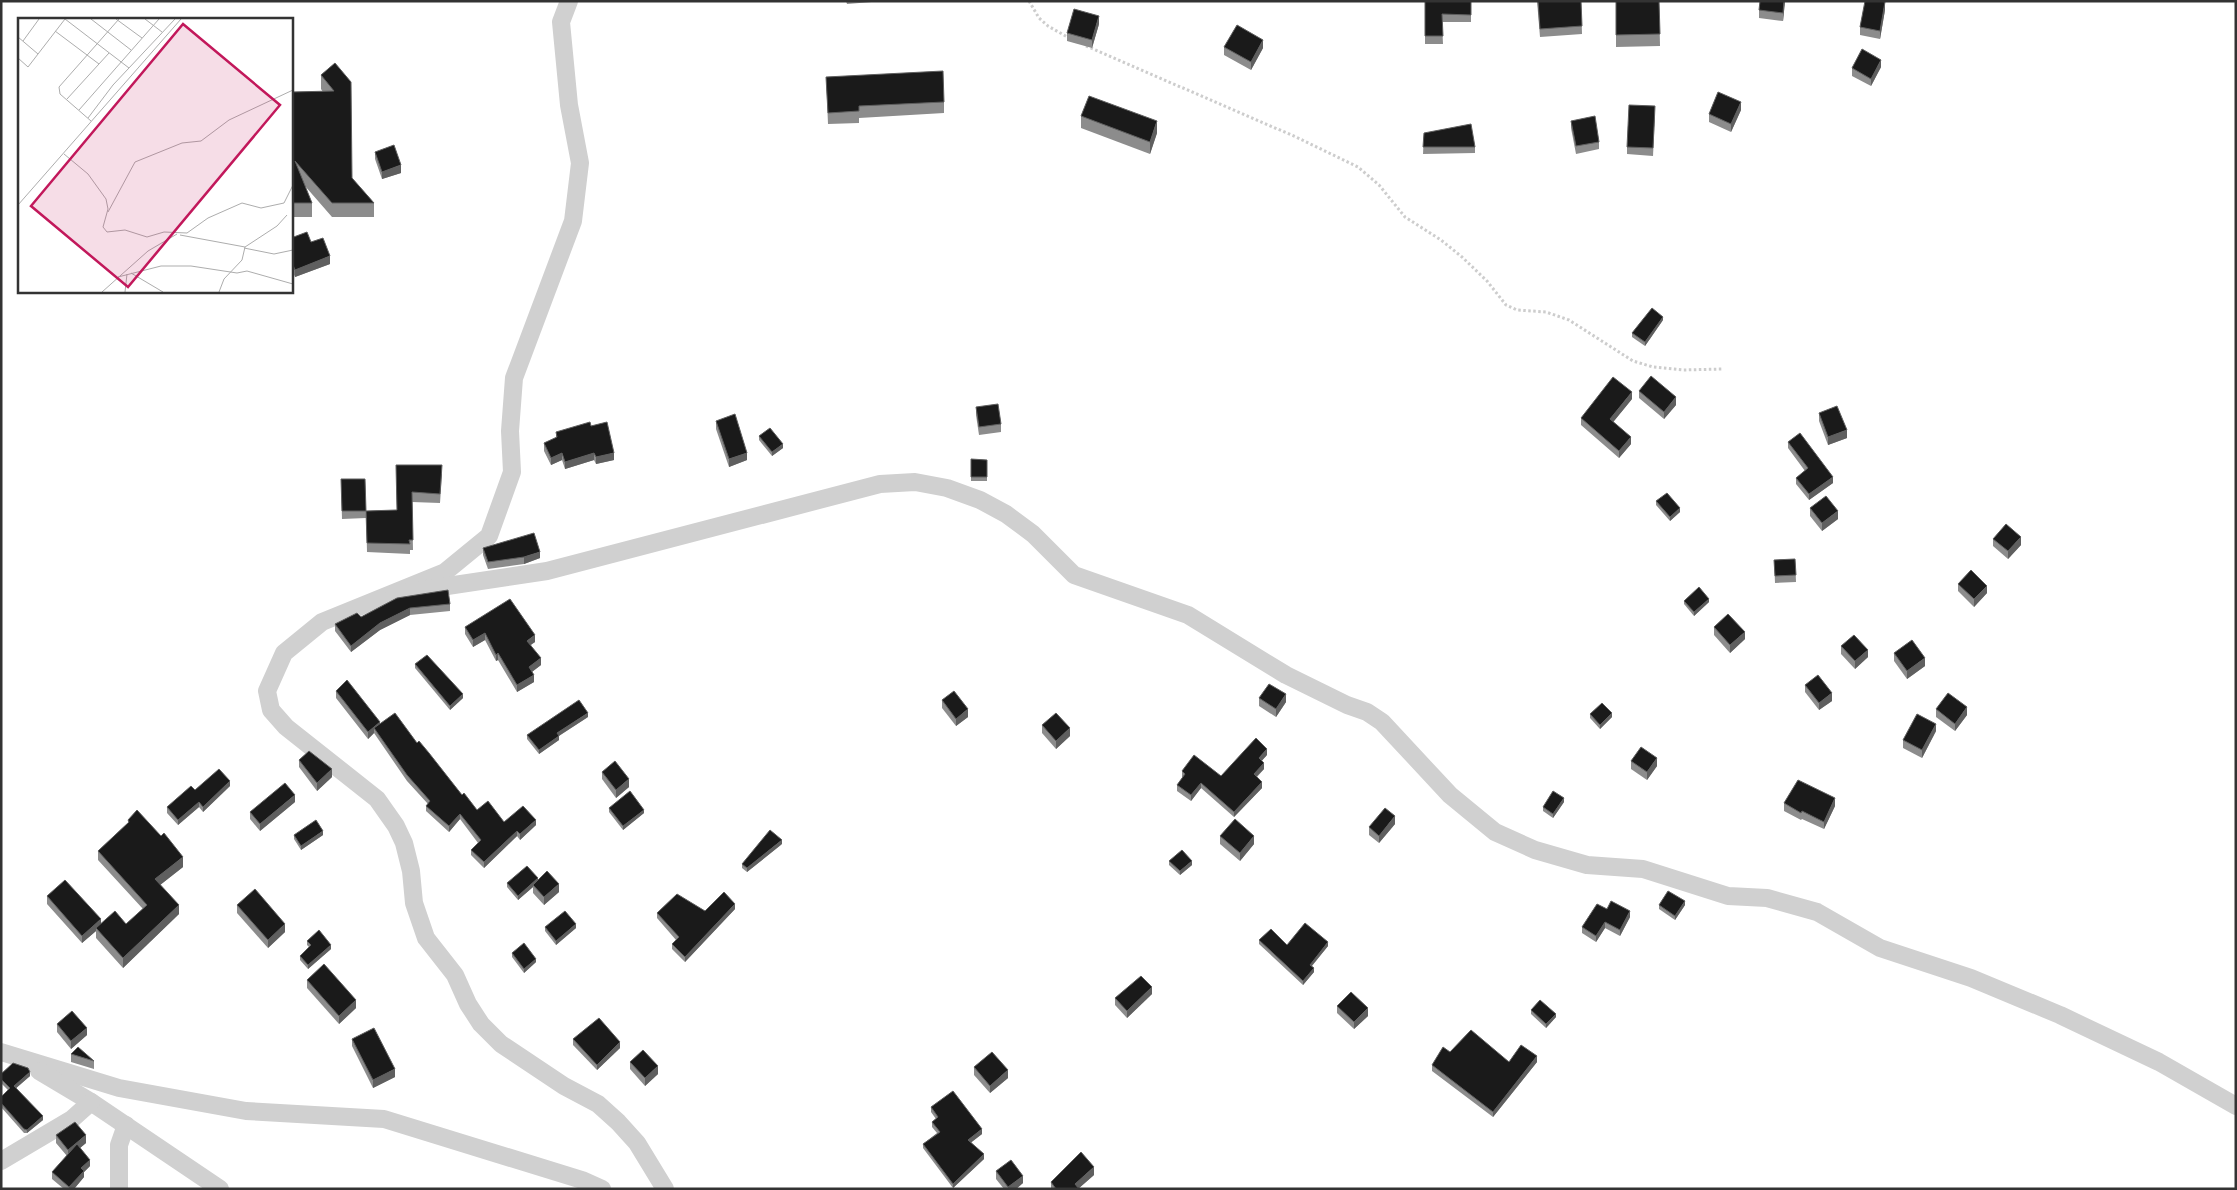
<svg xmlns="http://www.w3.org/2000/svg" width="2237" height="1190" viewBox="0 0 2237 1190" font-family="Ubuntu,sans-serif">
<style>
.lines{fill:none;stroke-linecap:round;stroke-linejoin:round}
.path{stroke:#cdcdcd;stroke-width:3;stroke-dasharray:2.5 2.5;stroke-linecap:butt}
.minor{stroke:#d0d0d0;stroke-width:18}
.wall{fill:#8c8c8c}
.shaded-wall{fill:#5f5f5f}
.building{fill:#1a1a1a;stroke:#5f5f5f}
.inset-road{fill:none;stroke:#adadad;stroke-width:1}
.view{fill:#c2185b;fill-opacity:0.15;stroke:#c2185b;stroke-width:2.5}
.inset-edge{fill:none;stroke:#333;stroke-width:2.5}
</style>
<rect width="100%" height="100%" fill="#fff"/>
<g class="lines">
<g class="path">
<polyline points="1029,1 1039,18 1048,26 1069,38"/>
<polyline points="1086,46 1296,137 1358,167 1379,185 1405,217 1441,240 1462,257 1487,281 1506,305 1517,310 1546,312 1569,320 1633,361 1653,367 1683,370 1723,369"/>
</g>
<g class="minor">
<polyline points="569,1 561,22 569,105 580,163 573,221 514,378 510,431 512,472 489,536 445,572 322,622 284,653 267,691 271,710 286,727 377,799 396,826 404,843 411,871 414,903 426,938 455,975 468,1004 481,1024 501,1044 564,1086 598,1104 618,1122 637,1143 665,1189"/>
<polyline points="394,594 547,571 880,484 915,482 947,488 980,500 1006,514 1033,534 1074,575 1188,615 1286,675 1347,705 1367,712 1382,722 1450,795 1495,832 1535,850 1587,865 1643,869 1728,896 1767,898 1817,912 1880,948 1971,978 2060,1015 2159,1062 2236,1106"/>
<polyline points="1,1052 119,1088 246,1111 384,1119 582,1180 602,1189"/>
<polyline points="39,1071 91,1102 220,1189"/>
<polyline points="1,1161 72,1119 91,1102"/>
<polyline points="119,1189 119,1145 126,1125"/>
</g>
</g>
<g class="wall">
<polygon points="846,1 884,1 847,4"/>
<polygon points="1425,1 1471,1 1471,22 1442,22 1443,44 1425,44"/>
<polygon points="1537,1 1581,1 1582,34 1540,37"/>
<polygon points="1616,1 1659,1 1660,46 1616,47"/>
<polygon points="1785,1 1783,21 1759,18 1759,10"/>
<polygon points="1885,10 1880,39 1860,35 1860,27"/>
<polygon points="1099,24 1092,48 1067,41 1067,33"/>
<polygon points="1224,47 1263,48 1251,70 1224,55"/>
<polygon points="335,63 352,178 374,203 374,217 332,217 305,186 312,203 312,217 291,217 291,92 323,92 321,89 321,75"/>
<polygon points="1881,67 1871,86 1852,76 1852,68"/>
<polygon points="826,77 944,102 944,113 859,118 859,123 828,124"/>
<polygon points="1741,110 1731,132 1709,122 1709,114"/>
<polygon points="1655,114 1653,156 1627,154 1627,147"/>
<polygon points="1081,116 1157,133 1150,154 1081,128"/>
<polygon points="1571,121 1599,142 1599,149 1576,154 1571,128"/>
<polygon points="1424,133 1475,147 1475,153 1423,154"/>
<polygon points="375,152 401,173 382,179 375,159"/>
<polygon points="291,238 311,242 330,264 295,277 291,268"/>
<polygon points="1663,320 1645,346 1632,337 1632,333"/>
<polygon points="1639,391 1676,405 1664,419 1639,398"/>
<polygon points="1632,399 1613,422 1631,444 1619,458 1581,425 1581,418"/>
<polygon points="976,407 1001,424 1001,432 979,435 976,415"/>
<polygon points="1819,413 1847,438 1828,445 1819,421"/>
<polygon points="716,421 747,460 729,467 716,429"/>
<polygon points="591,426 614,460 596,464 594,460 565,469 562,460 551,465 544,451 544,443 556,438 556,432"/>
<polygon points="759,436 783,448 772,456 759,440"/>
<polygon points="1788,442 1833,483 1809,500 1796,484 1796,478 1805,471 1788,448"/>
<polygon points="971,459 987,460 987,481 971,481"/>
<polygon points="396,465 442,474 440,503 412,502 413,550 410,550 410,554 367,552 366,511 397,510"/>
<polygon points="341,479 365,479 366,518 342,519"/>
<polygon points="1656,501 1680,512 1670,521 1656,505"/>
<polygon points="1810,508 1838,519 1822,531 1810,516"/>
<polygon points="1993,539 2021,545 2008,559 1993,546"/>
<polygon points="483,548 540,558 524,564 488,569 483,555"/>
<polygon points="1795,559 1796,582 1775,583 1774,560"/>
<polygon points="1958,584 1987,593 1974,607 1958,591"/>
<polygon points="397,598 450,604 450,611 410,615 380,630 351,652 335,631 335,624 361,617"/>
<polygon points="1684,601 1709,602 1694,616 1684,604"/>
<polygon points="465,627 535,642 531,645 541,665 532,672 534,682 517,692 498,660 496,661 485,640 473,647 465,634"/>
<polygon points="1714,627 1745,639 1730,653 1714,635"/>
<polygon points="1841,646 1868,657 1855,669 1841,654"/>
<polygon points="1894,653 1925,666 1907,679 1894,661"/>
<polygon points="415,664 463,698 450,710 415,668"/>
<polygon points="1805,685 1832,701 1819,710 1805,692"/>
<polygon points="336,691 380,724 417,743 462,795 477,810 504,822 536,825 520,840 517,836 484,868 471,855 471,850 478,843 460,819 449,832 426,811 426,806 428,804 407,781 374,733 368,739 336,698"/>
<polygon points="1259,698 1286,702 1276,717 1259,706"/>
<polygon points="942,700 968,717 956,726 942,708"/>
<polygon points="1936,709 1967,715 1955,731 1936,717"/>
<polygon points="1590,714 1612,717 1600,729 1590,718"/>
<polygon points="588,717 559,736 559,740 539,754 527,739 527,735"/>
<polygon points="1042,725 1070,736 1056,749 1042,733"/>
<polygon points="1936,731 1922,758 1903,748 1903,740"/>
<polygon points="1267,755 1262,760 1264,769 1257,777 1262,788 1234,817 1201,788 1191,801 1177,791 1177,785 1183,777 1182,777 1182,771 1221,776"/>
<polygon points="299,760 332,777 317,791 299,767"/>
<polygon points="1631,761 1657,766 1647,780 1631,769"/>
<polygon points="602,772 629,787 616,798 602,779"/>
<polygon points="230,786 203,812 199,807 178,825 167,813 167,807 195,790"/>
<polygon points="295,802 260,831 250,819 250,812"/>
<polygon points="1564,802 1553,818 1543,811 1543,807"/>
<polygon points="1784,803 1835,806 1824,829 1802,819 1801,820 1784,811"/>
<polygon points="609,808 644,813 623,830 609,812"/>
<polygon points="128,820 183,867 160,885 179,914 123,968 96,938 96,931 82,943 47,904 47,896 101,924 126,924 143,909 98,860 98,851 128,823"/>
<polygon points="1395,824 1379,843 1369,835 1369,827"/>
<polygon points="294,835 323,835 301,850 294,839"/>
<polygon points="1220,836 1254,844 1240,861 1220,844"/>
<polygon points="782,844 747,872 742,868 742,864"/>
<polygon points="1169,861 1192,865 1180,875 1169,865"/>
<polygon points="538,880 559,892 544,905 533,893 533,887 518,900 507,887 507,883"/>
<polygon points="237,905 285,932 268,948 237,913"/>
<polygon points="1659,905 1685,905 1675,920 1659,909"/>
<polygon points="735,909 685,962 672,949 672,944 676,940 657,918 657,913"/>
<polygon points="1607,909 1630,917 1620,936 1605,928 1596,942 1582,933 1582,927"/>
<polygon points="545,927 576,928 556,945 545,931"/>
<polygon points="1259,940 1287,945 1328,946 1312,966 1314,972 1303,985 1259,944"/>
<polygon points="307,941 331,949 308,969 300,960 300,956 309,947 307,945"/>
<polygon points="512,953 536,962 524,973 512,957"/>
<polygon points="307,980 356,1008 339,1024 307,988"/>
<polygon points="1152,994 1127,1018 1115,1005 1115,998"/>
<polygon points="1337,1006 1368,1016 1354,1029 1337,1013"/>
<polygon points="1531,1010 1556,1017 1546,1028 1531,1014"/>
<polygon points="57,1024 87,1035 71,1049 57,1032"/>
<polygon points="352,1039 395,1077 373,1088 352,1046"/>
<polygon points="573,1039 620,1048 597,1070 573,1045"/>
<polygon points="1450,1052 1509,1062 1537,1062 1493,1117 1432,1071 1432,1065"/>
<polygon points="71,1054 94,1061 94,1069 71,1062"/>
<polygon points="630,1062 658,1074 645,1086 630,1069"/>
<polygon points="974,1067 1008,1078 990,1093 974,1075"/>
<polygon points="1,1074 30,1076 16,1088 43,1120 27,1133 24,1133 1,1107 1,1097 8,1090 1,1083"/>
<polygon points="931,1107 982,1134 971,1142 984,1159 953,1188 923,1148 923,1144 937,1133 932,1127 932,1122 936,1119 931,1112"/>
<polygon points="56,1135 86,1143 80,1148 90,1166 84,1172 84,1177 74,1189 64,1189 52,1179 52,1172 67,1156 56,1143"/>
<polygon points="996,1171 1023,1183 1016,1189 1004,1189 996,1179"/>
<polygon points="1094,1175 1079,1188 1079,1189 1051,1189 1051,1182"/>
</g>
<g class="shaded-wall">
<polygon points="1784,1 1785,1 1783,21 1783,13"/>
<polygon points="1885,2 1885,10 1880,39 1880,31"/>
<polygon points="1099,16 1099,24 1092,48 1092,40"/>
<polygon points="1263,40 1263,48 1251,70 1251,62"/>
<polygon points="1881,60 1881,67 1871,86 1871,79"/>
<polygon points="1741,102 1741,110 1731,132 1731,124"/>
<polygon points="1157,121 1157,133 1150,154 1150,142"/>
<polygon points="401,165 401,173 382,179 382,172"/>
<polygon points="330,256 330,264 295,277 295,270"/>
<polygon points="1663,317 1663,320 1645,346 1645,342"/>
<polygon points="1632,392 1632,399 1610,426 1610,419"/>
<polygon points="1676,397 1676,405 1664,419 1664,412"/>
<polygon points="1847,430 1847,438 1828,445 1828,437"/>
<polygon points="1631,437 1631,444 1619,458 1619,451"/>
<polygon points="783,444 783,448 772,456 772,452"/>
<polygon points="562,453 562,460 551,465 551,458"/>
<polygon points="594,453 594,460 565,469 565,462"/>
<polygon points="614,453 614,460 596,464 596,457"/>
<polygon points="747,453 747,460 729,467 729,459"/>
<polygon points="1833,477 1833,483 1809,500 1809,494"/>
<polygon points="1680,508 1680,512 1670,521 1670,517"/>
<polygon points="1838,511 1838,519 1822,531 1822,523"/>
<polygon points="2021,537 2021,545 2008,559 2008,551"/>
<polygon points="540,552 540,558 524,564 524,557"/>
<polygon points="1987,586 1987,593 1974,607 1974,599"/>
<polygon points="1709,599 1709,602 1694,616 1694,612"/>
<polygon points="410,608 410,615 380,630 351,652 351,646 380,623"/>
<polygon points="1745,632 1745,639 1730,653 1730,645"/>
<polygon points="485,633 485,640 473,647 473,640"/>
<polygon points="535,635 535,642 527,647 527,641"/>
<polygon points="1868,650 1868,657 1855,669 1855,661"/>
<polygon points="498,653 498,660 496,661 496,655"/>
<polygon points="541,658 541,665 529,674 529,667"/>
<polygon points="1925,658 1925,666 1907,679 1907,671"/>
<polygon points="534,675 534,682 517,692 517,685"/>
<polygon points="1832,693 1832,701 1819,710 1819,703"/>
<polygon points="463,694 463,698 450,710 450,706"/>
<polygon points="1286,694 1286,702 1276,717 1276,709"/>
<polygon points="1967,707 1967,715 1955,731 1955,724"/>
<polygon points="968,709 968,717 956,726 956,719"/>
<polygon points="588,713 588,717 557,737 557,733"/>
<polygon points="1612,713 1612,717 1600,729 1600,725"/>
<polygon points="380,722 380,729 374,728 374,733 368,739 368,732"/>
<polygon points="1936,724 1936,731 1922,758 1922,750"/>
<polygon points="1070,728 1070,736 1056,749 1056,741"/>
<polygon points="559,736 559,740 539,754 539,750"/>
<polygon points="1267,749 1267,755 1259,764 1259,758"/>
<polygon points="1657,758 1657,766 1647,780 1647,772"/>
<polygon points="1264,763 1264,769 1254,779 1254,774"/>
<polygon points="332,769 332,777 317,791 317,783"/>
<polygon points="629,779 629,787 616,798 616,790"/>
<polygon points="230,781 230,786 203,812 203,807"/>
<polygon points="1262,782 1262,788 1234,817 1234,812"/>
<polygon points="1201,783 1201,788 1191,801 1191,795"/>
<polygon points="295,795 295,802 260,831 260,824"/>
<polygon points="1564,798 1564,802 1553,818 1553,814"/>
<polygon points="1835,798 1835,806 1824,829 1824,822"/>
<polygon points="199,802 199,807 178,825 178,820"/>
<polygon points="644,810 644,813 623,830 623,826"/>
<polygon points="460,814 460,819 449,832 449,826"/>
<polygon points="1395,816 1395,824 1379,843 1379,836"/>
<polygon points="536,820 536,825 520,840 520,834"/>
<polygon points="323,831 323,835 301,850 301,846"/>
<polygon points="517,831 517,836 484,868 484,862"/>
<polygon points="1254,836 1254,844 1240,861 1240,853"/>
<polygon points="782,840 782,844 747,872 747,868"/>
<polygon points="183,857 183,867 155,889 155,879"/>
<polygon points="1192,861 1192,865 1180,875 1180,871"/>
<polygon points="538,878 538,882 533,885 533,887 518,900 518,896"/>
<polygon points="559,884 559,892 544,905 544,897"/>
<polygon points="1685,901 1685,905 1675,920 1675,916"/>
<polygon points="735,904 735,909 685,962 685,957"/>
<polygon points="179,905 179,914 123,968 123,958"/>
<polygon points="1630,911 1630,917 1620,936 1620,930"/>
<polygon points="101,919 101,927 96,928 96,931 82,943 82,936"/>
<polygon points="1605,922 1605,928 1596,942 1596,936"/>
<polygon points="285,924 285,932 268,948 268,940"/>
<polygon points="576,924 576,928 556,945 556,941"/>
<polygon points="1328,942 1328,946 1310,968 1310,965"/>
<polygon points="331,945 331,949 308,969 308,965"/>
<polygon points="536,959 536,962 524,973 524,969"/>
<polygon points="1314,968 1314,972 1303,985 1303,981"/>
<polygon points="1152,987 1152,994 1127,1018 1127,1011"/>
<polygon points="356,1000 356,1008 339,1024 339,1016"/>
<polygon points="1368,1008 1368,1016 1354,1029 1354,1022"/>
<polygon points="1556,1014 1556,1017 1546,1028 1546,1024"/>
<polygon points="87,1028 87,1035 71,1049 71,1041"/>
<polygon points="620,1042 620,1048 597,1070 597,1065"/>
<polygon points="1537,1056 1537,1062 1493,1117 1493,1112"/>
<polygon points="658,1066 658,1074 645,1086 645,1078"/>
<polygon points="395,1069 395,1077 373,1088 373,1080"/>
<polygon points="1008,1070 1008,1078 990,1093 990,1086"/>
<polygon points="30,1072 30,1076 14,1090 14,1086"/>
<polygon points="43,1116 43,1120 27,1133 27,1130"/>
<polygon points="982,1129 982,1134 968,1145 968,1140"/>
<polygon points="86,1135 86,1143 68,1158 68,1150"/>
<polygon points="984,1154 984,1159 953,1188 953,1184"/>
<polygon points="90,1160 90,1166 84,1172 84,1177 74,1189 69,1189 69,1187 81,1168"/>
<polygon points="1094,1167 1094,1175 1078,1189 1075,1184"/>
<polygon points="1023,1176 1023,1183 1016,1189 1008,1189 1008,1187"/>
</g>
<g class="building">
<polygon points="1425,1 1471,1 1471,15 1442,14 1443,36 1425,36"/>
<polygon points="1538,1 1581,1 1582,26 1540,29"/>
<polygon points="1616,1 1659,1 1660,34 1616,35"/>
<polygon points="1760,1 1784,1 1783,13 1759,10"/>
<polygon points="1865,1 1881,1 1885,2 1880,31 1860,27"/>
<polygon points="1074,9 1099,16 1092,40 1067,33"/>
<polygon points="1237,25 1263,40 1251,62 1224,47"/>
<polygon points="1862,49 1881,60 1871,79 1852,68"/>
<polygon points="335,63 351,82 352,178 374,203 332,203 295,161 312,203 291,203 291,92 334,91 321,75"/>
<polygon points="943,71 944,102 859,106 859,111 828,113 826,77"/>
<polygon points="1718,92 1741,102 1731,124 1709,114"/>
<polygon points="1089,96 1157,121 1150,142 1081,116"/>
<polygon points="1629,105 1655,106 1653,148 1627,147"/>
<polygon points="1595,116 1599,142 1576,146 1571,121"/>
<polygon points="1471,124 1475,147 1423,147 1424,133"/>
<polygon points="394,145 401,165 382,172 375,152"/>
<polygon points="307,232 311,242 323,238 330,256 295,270 291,260 291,238"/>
<polygon points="1652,308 1663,317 1645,342 1632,333"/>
<polygon points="1651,376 1676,397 1664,412 1639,391"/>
<polygon points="1613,377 1632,392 1610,419 1631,437 1619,451 1581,418"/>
<polygon points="998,404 1001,424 979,427 976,407"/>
<polygon points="1837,406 1847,430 1828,437 1819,413"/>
<polygon points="735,414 747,453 729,459 716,421"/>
<polygon points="590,422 591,426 607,422 614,453 596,457 594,453 565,462 562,453 551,458 544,443 557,437 556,432"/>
<polygon points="770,428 783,444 772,452 759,436"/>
<polygon points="1800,433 1833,477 1809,494 1796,478 1808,468 1788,442"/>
<polygon points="971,459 987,460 987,477 971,477"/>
<polygon points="396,465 442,465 440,494 412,492 413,540 409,540 410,544 367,543 366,511 397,510"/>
<polygon points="341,479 365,479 366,511 342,511"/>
<polygon points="1667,493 1680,508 1670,517 1656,501"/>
<polygon points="1826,496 1838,511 1822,523 1810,508"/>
<polygon points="2006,524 2021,537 2008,551 1993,539"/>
<polygon points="534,533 540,552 524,557 488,562 483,548"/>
<polygon points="1795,559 1796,575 1775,576 1774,560"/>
<polygon points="1971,570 1987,586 1974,599 1958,584"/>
<polygon points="1699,587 1709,599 1694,612 1684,601"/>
<polygon points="448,590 450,604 410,608 380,623 351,646 335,624 357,613 361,617 397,598"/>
<polygon points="510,599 535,635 527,641 541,658 529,667 534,675 517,685 498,653 496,655 485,633 473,640 465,627"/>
<polygon points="1728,614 1745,632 1730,645 1714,627"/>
<polygon points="1854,635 1868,650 1855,661 1841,646"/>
<polygon points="1912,640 1925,658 1907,671 1894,653"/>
<polygon points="427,655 463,694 450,706 415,664"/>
<polygon points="1818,675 1832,693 1819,703 1805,685"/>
<polygon points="347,680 380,722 368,732 336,691"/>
<polygon points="1269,684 1286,694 1276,709 1259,698"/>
<polygon points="954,691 968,709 956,719 942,700"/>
<polygon points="1948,693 1967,707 1955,724 1936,709"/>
<polygon points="579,700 588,713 557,733 559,736 539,750 527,735"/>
<polygon points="1602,703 1612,713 1600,725 1590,714"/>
<polygon points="395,713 417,743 419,741 429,753 462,795 464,793 477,810 488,801 504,822 523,806 536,820 520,834 517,831 484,862 471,850 481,840 460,814 449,826 426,806 430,801 407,775 374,728"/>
<polygon points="1056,713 1070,728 1056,741 1042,725"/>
<polygon points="1917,714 1936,724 1922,750 1903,740"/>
<polygon points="1256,738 1267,749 1259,758 1264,763 1254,774 1262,782 1234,812 1201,783 1191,795 1177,785 1185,774 1182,771 1194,755 1221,776"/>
<polygon points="1641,747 1657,758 1647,772 1631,761"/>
<polygon points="309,751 332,769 317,783 299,760"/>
<polygon points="615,761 629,779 616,790 602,772"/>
<polygon points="219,769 230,781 203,807 199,802 178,820 167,807 191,786 195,790"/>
<polygon points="1798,780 1835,798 1824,822 1802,811 1801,813 1784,803"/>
<polygon points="285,783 295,795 260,824 250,812"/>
<polygon points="630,791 644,810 623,826 609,808"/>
<polygon points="1553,791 1564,798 1553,814 1543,807"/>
<polygon points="1385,808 1395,816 1379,836 1369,827"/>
<polygon points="137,810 161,836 164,833 183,857 155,879 179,905 123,958 96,928 115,911 126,924 147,905 98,851 129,822 128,820"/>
<polygon points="1235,819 1254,836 1240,853 1220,836"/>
<polygon points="316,820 323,831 301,846 294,835"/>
<polygon points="770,830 782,840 747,868 742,864"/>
<polygon points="1182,850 1192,861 1180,871 1169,861"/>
<polygon points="527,866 538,878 518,896 507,883"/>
<polygon points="547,871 559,884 544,897 533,885"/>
<polygon points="65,880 101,919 82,936 47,896"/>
<polygon points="255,889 285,924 268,940 237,905"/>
<polygon points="1668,891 1685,901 1675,916 1659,905"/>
<polygon points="724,892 735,904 685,957 672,944 679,937 657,913 677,894 705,911"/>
<polygon points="1611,901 1630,911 1620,930 1605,922 1596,936 1582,927 1597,904 1607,909"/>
<polygon points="565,911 576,924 556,941 545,927"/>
<polygon points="1305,923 1328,942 1310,965 1314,968 1303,981 1259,940 1271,929 1287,945"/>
<polygon points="319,930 331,945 308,965 300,956 311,945 307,941"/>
<polygon points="524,943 536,959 524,969 512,953"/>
<polygon points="324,964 356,1000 339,1016 307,980"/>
<polygon points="1141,976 1152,987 1127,1011 1115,998"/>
<polygon points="1351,992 1368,1008 1354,1022 1337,1006"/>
<polygon points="1540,1000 1556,1014 1546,1024 1531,1010"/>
<polygon points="72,1011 87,1028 71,1041 57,1024"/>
<polygon points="599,1018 620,1042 597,1065 573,1039"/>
<polygon points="374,1028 395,1069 373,1080 352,1039"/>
<polygon points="1471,1030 1509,1062 1521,1045 1537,1056 1493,1112 1432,1065 1443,1047 1450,1052"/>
<polygon points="78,1047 94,1061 71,1054"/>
<polygon points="643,1050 658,1066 645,1078 630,1062"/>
<polygon points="992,1052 1008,1070 990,1086 974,1067"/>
<polygon points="13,1063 28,1068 30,1072 14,1086 43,1116 27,1130 24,1129 1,1103 1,1097 10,1088 1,1079 1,1074"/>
<polygon points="953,1091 982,1129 968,1140 984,1154 953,1184 923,1144 940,1132 932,1122 938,1117 931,1107"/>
<polygon points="75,1122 86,1135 68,1150 56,1135"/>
<polygon points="77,1144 90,1160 81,1168 84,1171 69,1187 52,1172"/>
<polygon points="1081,1152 1094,1167 1075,1184 1079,1189 1056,1189 1051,1182"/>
<polygon points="1011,1160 1023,1176 1008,1187 996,1171"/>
</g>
<g transform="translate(18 18)">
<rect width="275" height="275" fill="#fff"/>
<path class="inset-road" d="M73,1L113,32M98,1L124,20M127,1L144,14M37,13L81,46M0,19L20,36M5,23L21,1M0,40L10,49L47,1L111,50M49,81L91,35M61,92L141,1M70,100L95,67L157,1M73,103L42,76L41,69L101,1M46,136L70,156L88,181L90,191L85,209L89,214L107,212L129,219L146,214L169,215L190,200L224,185L243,190L266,185L275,167M0,187L163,1M90,194L117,144L164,125L183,123L211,102L275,72M162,217L227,229M226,230L256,236L275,232M113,255L145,274M100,259L143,248H173L219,255L229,253L275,266M84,274L130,233L159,216M107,274L109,256M201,274L206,261L224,242L227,229L259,208L269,197"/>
<path class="view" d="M165,6L262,87L110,269L13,188Z"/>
<rect width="275" height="275" class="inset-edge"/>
</g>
<rect width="2237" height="1190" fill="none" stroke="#333333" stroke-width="5"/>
</svg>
